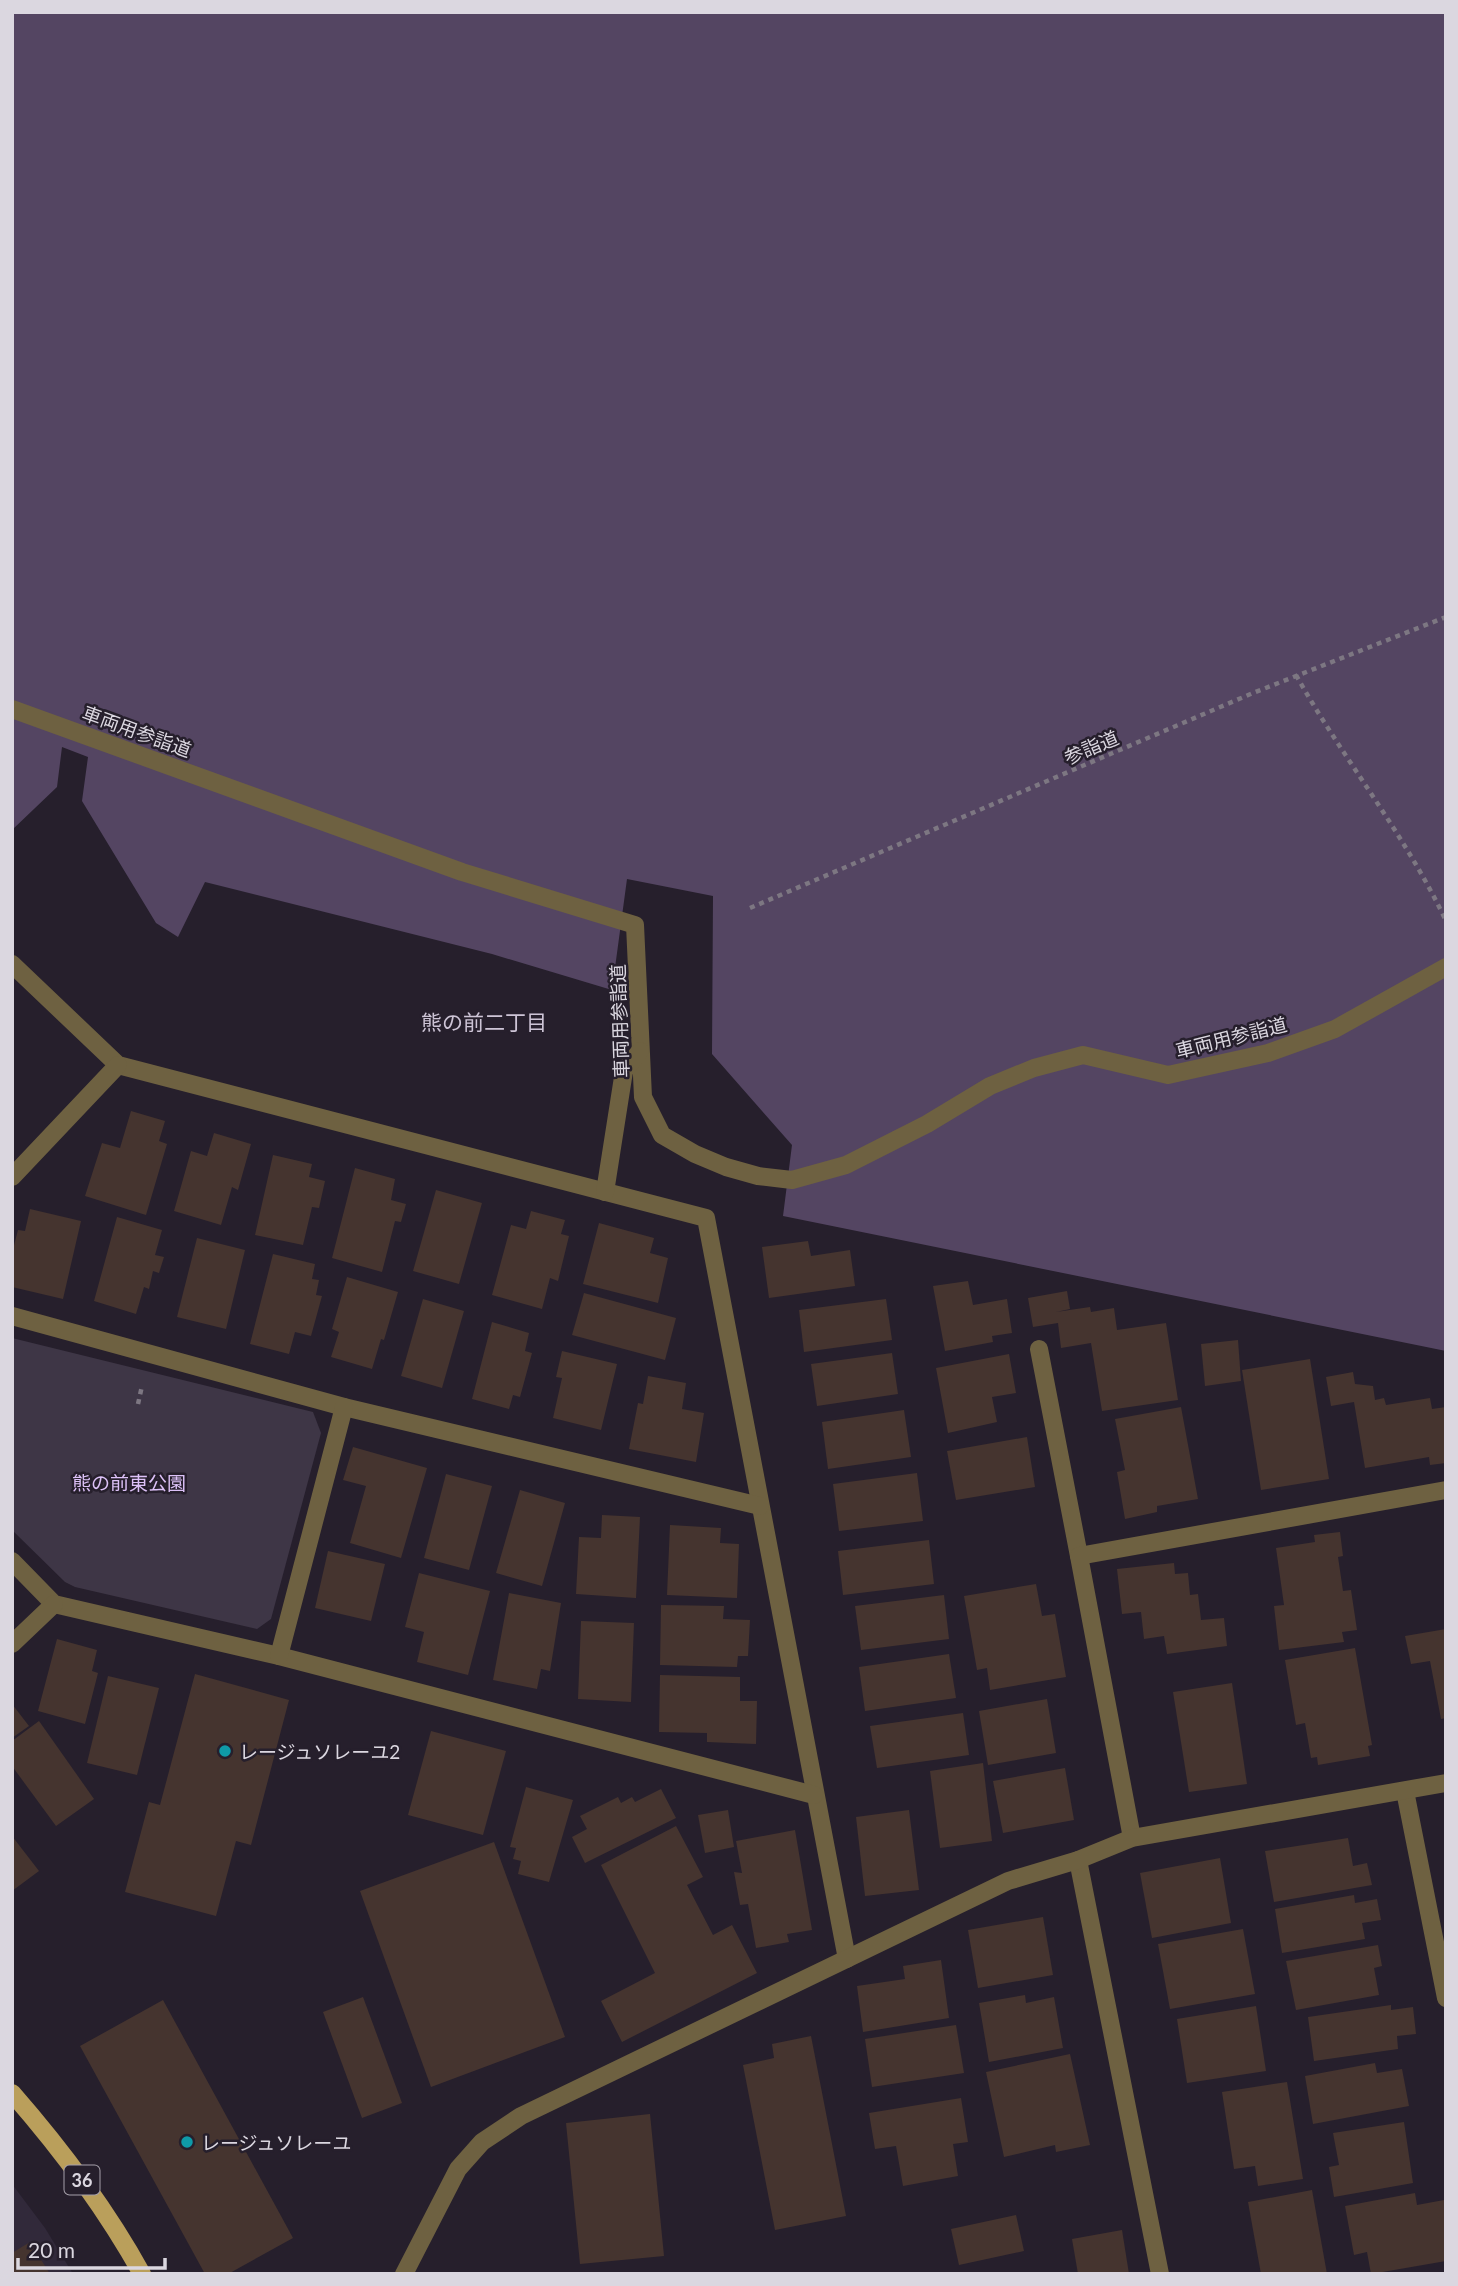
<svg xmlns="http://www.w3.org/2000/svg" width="1458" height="2286" viewBox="0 0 1458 2286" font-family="Lato,'Noto Sans JP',sans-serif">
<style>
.built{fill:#31293a}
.green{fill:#3e3646}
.forest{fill:#544562}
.building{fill:#45342f}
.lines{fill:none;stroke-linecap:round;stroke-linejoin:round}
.path{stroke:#7d7782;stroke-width:4.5;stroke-dasharray:5 5;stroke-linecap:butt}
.minor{stroke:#6e6141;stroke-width:18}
.major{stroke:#ba9f5b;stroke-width:18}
.culture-dot{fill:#0f9aa8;stroke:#261f2c;stroke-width:2.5}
.labels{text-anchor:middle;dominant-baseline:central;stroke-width:5;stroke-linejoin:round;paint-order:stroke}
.shield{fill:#261f2c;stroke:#a5a0aa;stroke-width:2}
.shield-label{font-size:18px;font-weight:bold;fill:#dbd7e0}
.street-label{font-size:19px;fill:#dbd7e0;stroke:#261f2c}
.park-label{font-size:19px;fill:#dcc1f7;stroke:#261f2c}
.poi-label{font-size:19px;fill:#dbd7e0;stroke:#261f2c;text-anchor:start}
.neighbourhood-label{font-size:21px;fill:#cdc4d6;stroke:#261f2c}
</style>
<rect width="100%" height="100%" fill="#261f2c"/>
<polygon class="built" points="12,2184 45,2228 73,2274 12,2274"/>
<polygon class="green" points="12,1338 313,1412 321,1433 271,1619 257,1629 75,1587 65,1582 12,1530"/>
<polygon class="forest" points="12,12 1446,12 1446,1351 783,1216 792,1145 712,1054 713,896 627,879 612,990 492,954 205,882 178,937 156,923 82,801 88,757 62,747 57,787 12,830"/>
<g class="building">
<polygon points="131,1111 165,1121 159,1141 167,1144 146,1215 85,1196 102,1143 120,1148"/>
<polygon points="214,1133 251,1144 238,1190 232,1187 221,1225 174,1211 191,1151 207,1156"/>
<polygon points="273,1155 312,1164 309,1177 325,1181 319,1208 312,1207 303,1245 255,1235"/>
<polygon points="355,1168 395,1179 391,1200 406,1204 401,1222 395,1221 382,1272 332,1258"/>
<polygon points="436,1190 482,1203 459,1284 413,1271"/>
<polygon points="30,1209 81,1221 63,1299 12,1287 12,1253 18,1230 25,1231"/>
<polygon points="531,1211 565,1220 561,1234 569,1236 558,1281 550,1278 542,1309 492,1295 511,1225 526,1229"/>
<polygon points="117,1217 162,1230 155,1255 164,1257 159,1273 153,1271 149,1289 144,1287 136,1314 94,1301"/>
<polygon points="599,1223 654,1238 650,1253 668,1258 658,1303 583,1284"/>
<polygon points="197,1238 245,1250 226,1329 177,1317"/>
<polygon points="808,1241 811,1256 850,1250 855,1286 769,1298 762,1247"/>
<polygon points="273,1254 315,1264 312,1279 319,1280 316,1295 322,1296 311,1336 295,1332 289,1354 250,1344"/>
<polygon points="347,1277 398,1292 384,1340 381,1339 372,1369 331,1357 339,1332 332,1329"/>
<polygon points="968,1281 973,1305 1007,1299 1012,1333 992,1336 993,1342 945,1351 933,1286"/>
<polygon points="1067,1291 1070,1309 1056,1312 1090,1307 1091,1312 1114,1308 1117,1330 1166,1323 1178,1400 1102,1411 1091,1343 1061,1348 1058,1323 1033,1327 1028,1298"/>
<polygon points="584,1293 676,1318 665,1360 572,1335"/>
<polygon points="423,1299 464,1311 442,1388 401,1376"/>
<polygon points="886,1299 892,1340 804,1352 799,1310"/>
<polygon points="492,1322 529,1333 525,1351 532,1353 520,1397 513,1395 509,1409 472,1399"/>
<polygon points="1238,1340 1241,1381 1205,1386 1201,1344"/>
<polygon points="562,1351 617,1364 601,1430 553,1418 562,1378 556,1377"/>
<polygon points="892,1353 898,1394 817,1406 811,1364"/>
<polygon points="1009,1354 1016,1393 992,1397 997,1422 948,1433 936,1368"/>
<polygon points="1310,1359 1329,1479 1261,1490 1242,1370"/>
<polygon points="1353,1372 1355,1384 1373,1386 1375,1400 1384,1398 1386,1405 1430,1398 1432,1409 1446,1407 1446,1463 1430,1465 1429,1457 1365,1468 1354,1402 1331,1406 1326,1377"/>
<polygon points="648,1376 686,1383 682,1409 704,1413 696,1462 629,1449 638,1403 643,1404"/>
<polygon points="1181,1407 1198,1499 1157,1506 1157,1512 1125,1519 1117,1472 1125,1470 1115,1419"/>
<polygon points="904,1410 911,1457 828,1469 822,1422"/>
<polygon points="1027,1437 1035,1487 956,1500 947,1451"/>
<polygon points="353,1447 427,1468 401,1558 350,1543 366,1486 343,1480"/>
<polygon points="917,1473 923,1521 839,1531 833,1484"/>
<polygon points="446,1474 492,1486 469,1570 424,1558"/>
<polygon points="520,1490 565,1503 542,1586 496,1573"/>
<polygon points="602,1515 640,1517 636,1598 576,1594 579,1537 601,1538"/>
<polygon points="670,1525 721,1528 720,1543 739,1544 737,1598 667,1595"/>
<polygon points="1340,1532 1343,1556 1338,1557 1343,1591 1351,1590 1357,1630 1342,1632 1344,1642 1279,1650 1274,1606 1284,1605 1276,1548 1315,1542 1314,1535"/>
<polygon points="929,1540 934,1584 843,1595 838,1551"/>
<polygon points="328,1551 385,1564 371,1621 315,1608"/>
<polygon points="1174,1563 1175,1574 1188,1573 1190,1595 1198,1594 1201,1620 1224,1618 1227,1646 1167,1654 1164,1636 1144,1639 1141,1612 1122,1614 1117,1569"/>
<polygon points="419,1573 490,1591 468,1675 417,1662 424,1632 405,1627"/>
<polygon points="1036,1584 1042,1616 1055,1614 1066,1677 990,1690 987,1668 977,1670 964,1596"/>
<polygon points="509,1593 561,1603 550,1671 541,1669 537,1689 493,1680"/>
<polygon points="944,1595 949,1639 861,1650 855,1606"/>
<polygon points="661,1605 724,1606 723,1619 750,1620 748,1656 738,1656 737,1667 660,1665"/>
<polygon points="581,1621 634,1623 631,1702 578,1699"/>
<polygon points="1446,1629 1446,1718 1441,1719 1430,1661 1411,1664 1405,1636"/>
<polygon points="57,1639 97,1650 92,1671 98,1673 85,1724 38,1711"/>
<polygon points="1355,1648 1372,1745 1368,1746 1370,1756 1318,1765 1317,1757 1311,1758 1305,1723 1296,1725 1285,1660"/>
<polygon points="949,1654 956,1698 865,1711 859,1667"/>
<polygon points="195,1674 289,1700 251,1845 236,1841 216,1916 125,1892 149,1802 160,1805"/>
<polygon points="660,1675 740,1677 740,1701 757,1701 756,1744 707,1742 707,1733 659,1732"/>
<polygon points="108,1676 159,1688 137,1775 87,1763"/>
<polygon points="1232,1683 1247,1784 1189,1792 1173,1692"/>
<polygon points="1047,1699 1056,1753 988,1765 979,1711"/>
<polygon points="12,1704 29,1726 12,1738"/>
<polygon points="963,1713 969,1755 877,1768 870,1726"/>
<polygon points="39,1721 94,1799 56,1826 12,1766 12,1741"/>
<polygon points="431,1731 506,1751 483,1835 408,1815"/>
<polygon points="983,1763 992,1841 940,1848 930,1771"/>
<polygon points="1065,1768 1074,1820 1003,1833 993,1781"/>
<polygon points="526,1787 573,1800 549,1882 518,1874 521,1861 513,1859 516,1848 510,1847"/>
<polygon points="661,1789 676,1818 585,1863 572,1837 587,1829 580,1816 618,1797 621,1803 632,1797 635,1802"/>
<polygon points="728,1810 734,1847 705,1853 698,1815"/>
<polygon points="909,1810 919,1890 865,1896 856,1817"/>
<polygon points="676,1826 703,1877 687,1885 713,1935 732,1925 757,1973 622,2042 601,2001 655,1973 601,1865"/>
<polygon points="795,1830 812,1930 787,1934 789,1942 756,1948 748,1904 740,1905 734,1872 742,1873 736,1841"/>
<polygon points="12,1836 39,1871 12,1891"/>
<polygon points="1348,1838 1353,1866 1367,1863 1372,1885 1274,1902 1265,1851"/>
<polygon points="494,1842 565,2037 431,2087 360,1891"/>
<polygon points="1220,1858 1231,1923 1152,1938 1140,1873"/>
<polygon points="1354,1895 1355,1903 1377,1899 1381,1920 1362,1923 1365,1939 1282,1953 1275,1909"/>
<polygon points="1043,1917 1053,1975 978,1988 968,1930"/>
<polygon points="1243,1929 1255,1994 1170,2009 1158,1944"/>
<polygon points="1378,1945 1382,1966 1374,1968 1379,1995 1296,2010 1286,1961"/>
<polygon points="941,1960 949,2018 863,2032 857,1986 905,1979 903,1966"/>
<polygon points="1025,1995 1026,2003 1054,1997 1063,2048 989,2062 979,2003"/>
<polygon points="363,1997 402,2103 362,2118 323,2012"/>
<polygon points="163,2000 293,2238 228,2274 205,2274 80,2046"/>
<polygon points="1391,2005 1391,2010 1413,2007 1416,2034 1397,2036 1398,2049 1314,2061 1308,2017"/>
<polygon points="1256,2006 1266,2071 1187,2083 1177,2019"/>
<polygon points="956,2025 964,2073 872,2087 865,2039"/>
<polygon points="811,2036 846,2216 775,2230 743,2065 774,2058 772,2044"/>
<polygon points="1070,2054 1090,2145 1056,2152 1055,2145 1004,2157 986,2072"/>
<polygon points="1375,2063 1377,2073 1402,2069 1409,2106 1313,2124 1305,2076"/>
<polygon points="1287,2082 1303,2179 1258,2186 1255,2166 1234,2169 1222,2092"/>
<polygon points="961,2098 968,2142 953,2144 958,2176 903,2186 896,2146 875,2149 869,2113"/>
<polygon points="650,2114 664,2256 580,2264 566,2123"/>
<polygon points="1404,2122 1413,2183 1334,2197 1329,2167 1339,2165 1333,2133"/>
<polygon points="1312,2190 1327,2274 1261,2274 1248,2202"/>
<polygon points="1415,2193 1417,2205 1444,2200 1446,2261 1371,2274 1367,2252 1354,2255 1345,2206"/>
<polygon points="1016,2215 1024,2251 959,2265 951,2229"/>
<polygon points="1122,2230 1129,2274 1078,2274 1072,2239"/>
<polygon points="30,2242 50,2274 12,2274 12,2253"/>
</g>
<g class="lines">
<g class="path">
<path d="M1296,675C1343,759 1405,834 1446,921"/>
<polyline points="750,908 1253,693 1446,617"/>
<polyline points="138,1404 142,1386"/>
</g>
<g class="minor">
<polyline points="12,709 462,872 635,925 643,1097 662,1135 695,1154 726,1167 758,1176 792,1180 846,1165 927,1124 990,1086 1034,1068 1083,1055 1168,1075 1268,1053 1335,1029 1446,967"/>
<polyline points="12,964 118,1065 706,1218 847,1959"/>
<polyline points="12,1177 118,1065"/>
<polyline points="605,1192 624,1071 640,1051"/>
<polyline points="12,1316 344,1407 760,1506"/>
<polyline points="1039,1349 1079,1556"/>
<polyline points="12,1561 54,1604 279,1656 814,1795"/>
<polyline points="12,1644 54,1604"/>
<polyline points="279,1656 344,1407"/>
<polyline points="1405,1791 1446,1998"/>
<polyline points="1132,1838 1079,1556 1446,1490"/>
<polyline points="1078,1860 1160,2274"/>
<polyline points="404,2274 458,2169 482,2142 521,2116 1008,1881 1078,1860 1132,1838 1446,1783"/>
</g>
<path class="major" d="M12,2093C61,2149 106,2209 142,2274"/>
</g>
<g class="culture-dot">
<circle cx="225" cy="1751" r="7"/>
<circle cx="187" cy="2142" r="7"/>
</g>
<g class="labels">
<rect class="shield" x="64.5" y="2165.5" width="35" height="29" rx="5"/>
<g class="shield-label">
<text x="82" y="2180">36</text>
</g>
<g class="street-label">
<text transform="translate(137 731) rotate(20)">車両用参詣道</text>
<text transform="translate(1091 747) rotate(-23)">参詣道</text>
<text transform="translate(619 1021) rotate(-92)">車両用参詣道</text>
<text transform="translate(1231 1037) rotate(-14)">車両用参詣道</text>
</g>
<g class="park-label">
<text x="129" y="1482">熊の前東公園</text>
</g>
<g class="poi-label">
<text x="239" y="1751">レージュソレーユ2</text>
<text x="201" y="2142">レージュソレーユ</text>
</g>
<g class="neighbourhood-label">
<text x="484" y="1021">熊の前二丁目</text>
</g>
</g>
<rect width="1458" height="2286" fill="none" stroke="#dbd7e0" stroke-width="28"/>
<path d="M18 2258v10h147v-10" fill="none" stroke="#dbd7e0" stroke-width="3.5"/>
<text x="28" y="2258" font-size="21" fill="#dbd7e0" stroke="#261f2c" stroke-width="5" paint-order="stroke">20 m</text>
</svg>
